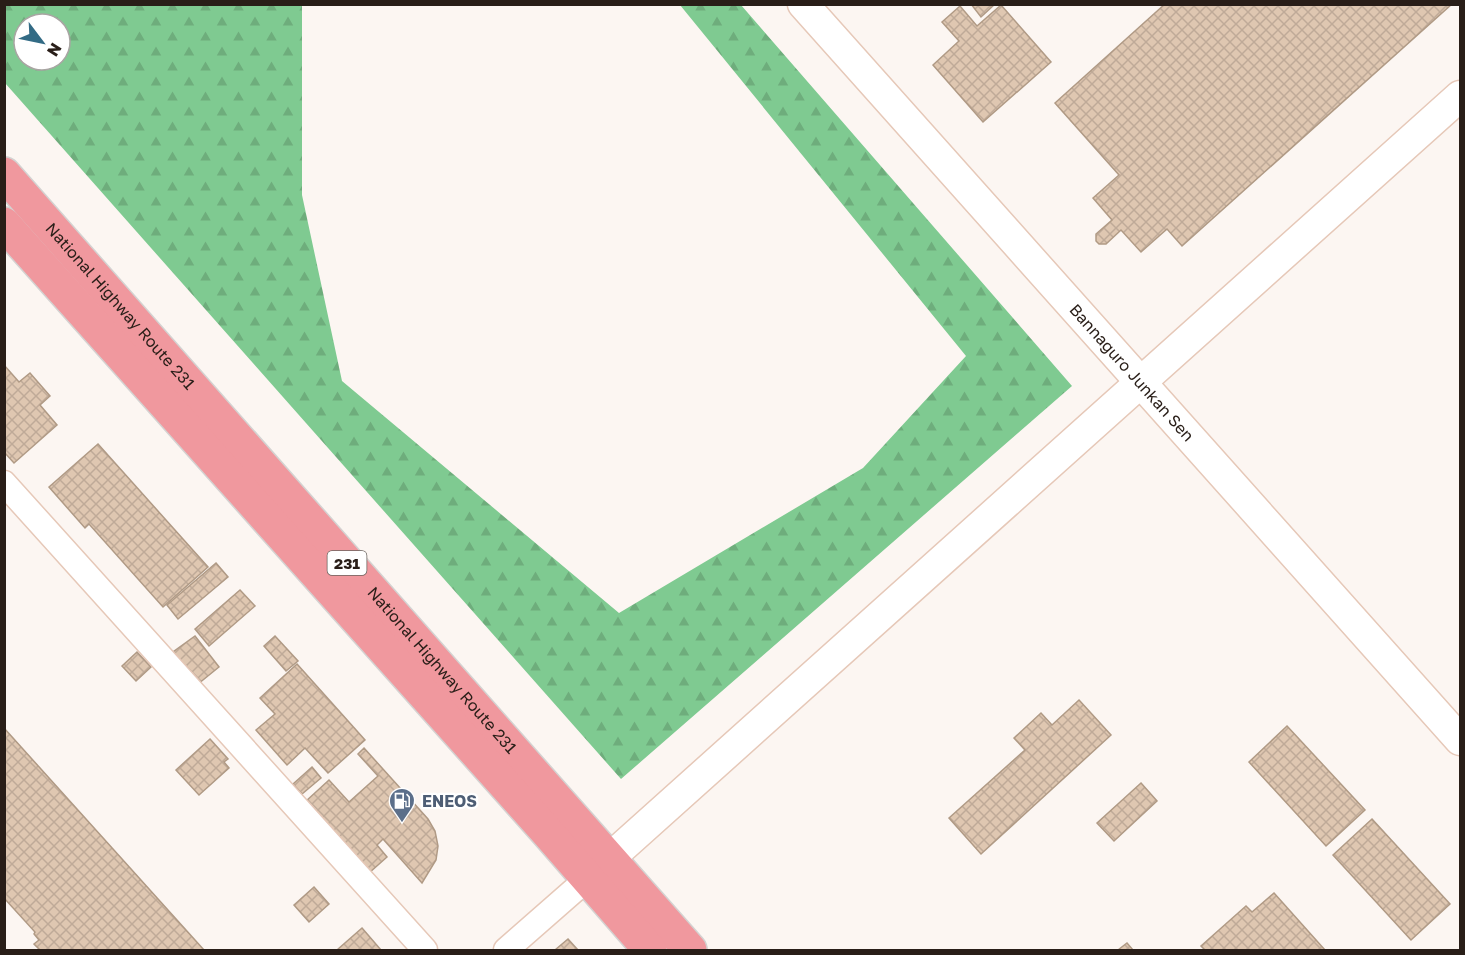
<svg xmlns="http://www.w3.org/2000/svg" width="1465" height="955" viewBox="0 0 1465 955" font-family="'Golos Text',sans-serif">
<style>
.forest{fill:url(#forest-firs);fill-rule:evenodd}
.building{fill:url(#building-cross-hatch);stroke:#b09a85;stroke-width:1.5}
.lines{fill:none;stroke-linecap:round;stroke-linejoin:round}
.minor-casing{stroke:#e6c8b8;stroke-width:27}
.tertiary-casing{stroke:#e6c8b8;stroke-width:33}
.trunk-casing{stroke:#d4d2d1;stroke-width:36}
.minor{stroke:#fff;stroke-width:24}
.tertiary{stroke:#fff;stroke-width:30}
.trunk{stroke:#f0989e;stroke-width:33}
.labels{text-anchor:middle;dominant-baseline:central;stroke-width:4.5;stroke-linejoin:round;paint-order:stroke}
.shield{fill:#fff;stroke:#69625d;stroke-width:1.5}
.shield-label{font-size:15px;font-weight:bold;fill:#291e18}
.street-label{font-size:16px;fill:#291e18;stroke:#fff}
.service-label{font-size:16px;font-weight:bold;fill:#4e5e75;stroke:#fff;text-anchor:start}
</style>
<defs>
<pattern id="forest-firs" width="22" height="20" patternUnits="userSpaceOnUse" patternTransform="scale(1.5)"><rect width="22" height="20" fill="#7fca91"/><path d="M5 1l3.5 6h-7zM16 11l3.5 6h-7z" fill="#6ead7c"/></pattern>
<pattern id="building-cross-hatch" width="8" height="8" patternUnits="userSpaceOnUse" patternTransform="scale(1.5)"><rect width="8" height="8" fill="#dfc7b1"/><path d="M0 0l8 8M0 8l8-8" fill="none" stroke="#bfaa98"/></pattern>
</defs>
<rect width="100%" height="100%" fill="#fcf6f2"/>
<path class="forest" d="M4,5H302V195L342,381L619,613L863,468L966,356L680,5H741L1072,386L621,779L5,83ZM24,24H60V60H24Z"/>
<g class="building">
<polygon points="971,4 995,4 981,17"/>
<polygon points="1165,4 1452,4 1182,246 1167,229 1141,252 1121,230 1106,244 1099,244 1096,241 1096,234 1112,220 1093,198 1119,175 1055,103"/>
<polygon points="1001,5 1051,62 983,122 933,65 959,41 942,22 960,6 977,26"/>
<polygon points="4,365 19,382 30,373 50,396 40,405 57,425 14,463 4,452"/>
<polygon points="98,444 208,567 163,607 89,524 85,528 49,487"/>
<polygon points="216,563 228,577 178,619 167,605"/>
<polygon points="240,590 255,606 209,646 195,629"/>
<polygon points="195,636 219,667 198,684 173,652"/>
<polygon points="275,636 298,661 286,671 264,646"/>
<polygon points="137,652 151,667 136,681 122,666"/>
<polygon points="297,664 365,740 328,773 305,748 287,765 256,730 275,714 260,698"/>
<polygon points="1079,700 1111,735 981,854 949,818 1025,750 1014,738 1041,713 1052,725"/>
<polygon points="1287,726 1365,810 1326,846 1249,762"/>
<polygon points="4,728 204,950 40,950 34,944 39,940 34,934 35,932 4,898"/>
<polygon points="210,739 228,759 224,762 229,768 199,795 176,770"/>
<polygon points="364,748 428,819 435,831 438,846 436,860 422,883 383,839 377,845 387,857 369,873 305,802 329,780 349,802 378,776 358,754"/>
<polygon points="312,767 321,778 302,794 293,784"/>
<polygon points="1141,783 1157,801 1114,841 1097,823"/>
<polygon points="1372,819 1450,904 1411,940 1333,855"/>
<polygon points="314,887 329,904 309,922 294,905"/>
<polygon points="1274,893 1325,950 1205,950 1201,946 1246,906 1252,912"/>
<polygon points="362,928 381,950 337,950"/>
<polygon points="568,939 578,950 555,950"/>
<polygon points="1127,943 1133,950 1118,950"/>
</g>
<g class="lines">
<defs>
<g id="minor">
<polyline points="4,483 425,950"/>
<polyline points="506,950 587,879"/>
</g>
<g id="tertiary">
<path id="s1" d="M803,4L1460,740"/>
<polyline points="591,875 1460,96"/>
</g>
<g id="trunk">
<path id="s2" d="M4,174L690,950"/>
<polyline points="4,224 548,833 650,950"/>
</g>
</defs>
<use href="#minor" class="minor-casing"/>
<use href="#tertiary" class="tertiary-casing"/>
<use href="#trunk" class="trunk-casing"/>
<use href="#minor" class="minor"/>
<use href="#tertiary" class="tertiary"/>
<use href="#trunk" class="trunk"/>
</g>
<defs>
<symbol id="fuel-pin" viewBox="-11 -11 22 30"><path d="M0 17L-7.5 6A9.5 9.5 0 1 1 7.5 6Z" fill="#5c6f8a" stroke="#fff"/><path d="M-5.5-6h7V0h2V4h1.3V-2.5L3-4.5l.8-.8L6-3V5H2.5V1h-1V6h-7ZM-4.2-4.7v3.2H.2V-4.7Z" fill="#fff"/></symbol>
</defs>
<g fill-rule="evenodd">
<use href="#fuel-pin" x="387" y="786" width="30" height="40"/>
</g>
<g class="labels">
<rect class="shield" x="327.5" y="551" width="39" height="24" rx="4.5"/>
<g class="shield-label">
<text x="347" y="563">231</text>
</g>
<g class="street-label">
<text stroke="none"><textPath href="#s2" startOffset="176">National Highway Route 231</textPath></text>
<text stroke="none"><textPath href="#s1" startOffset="494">Bannaguro Junkan Sen</textPath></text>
<text stroke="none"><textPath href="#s2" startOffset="662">National Highway Route 231</textPath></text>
</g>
<g class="service-label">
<text x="422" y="801">ENEOS</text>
</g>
</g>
<rect width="1465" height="955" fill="none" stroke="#291e18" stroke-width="12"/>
<g transform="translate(42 42) rotate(122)"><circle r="28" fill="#ffffff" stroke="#a9a5a3" stroke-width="1.5"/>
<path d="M0-4.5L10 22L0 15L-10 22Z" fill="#336b85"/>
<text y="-9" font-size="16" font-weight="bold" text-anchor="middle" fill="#291e18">N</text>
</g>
</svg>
